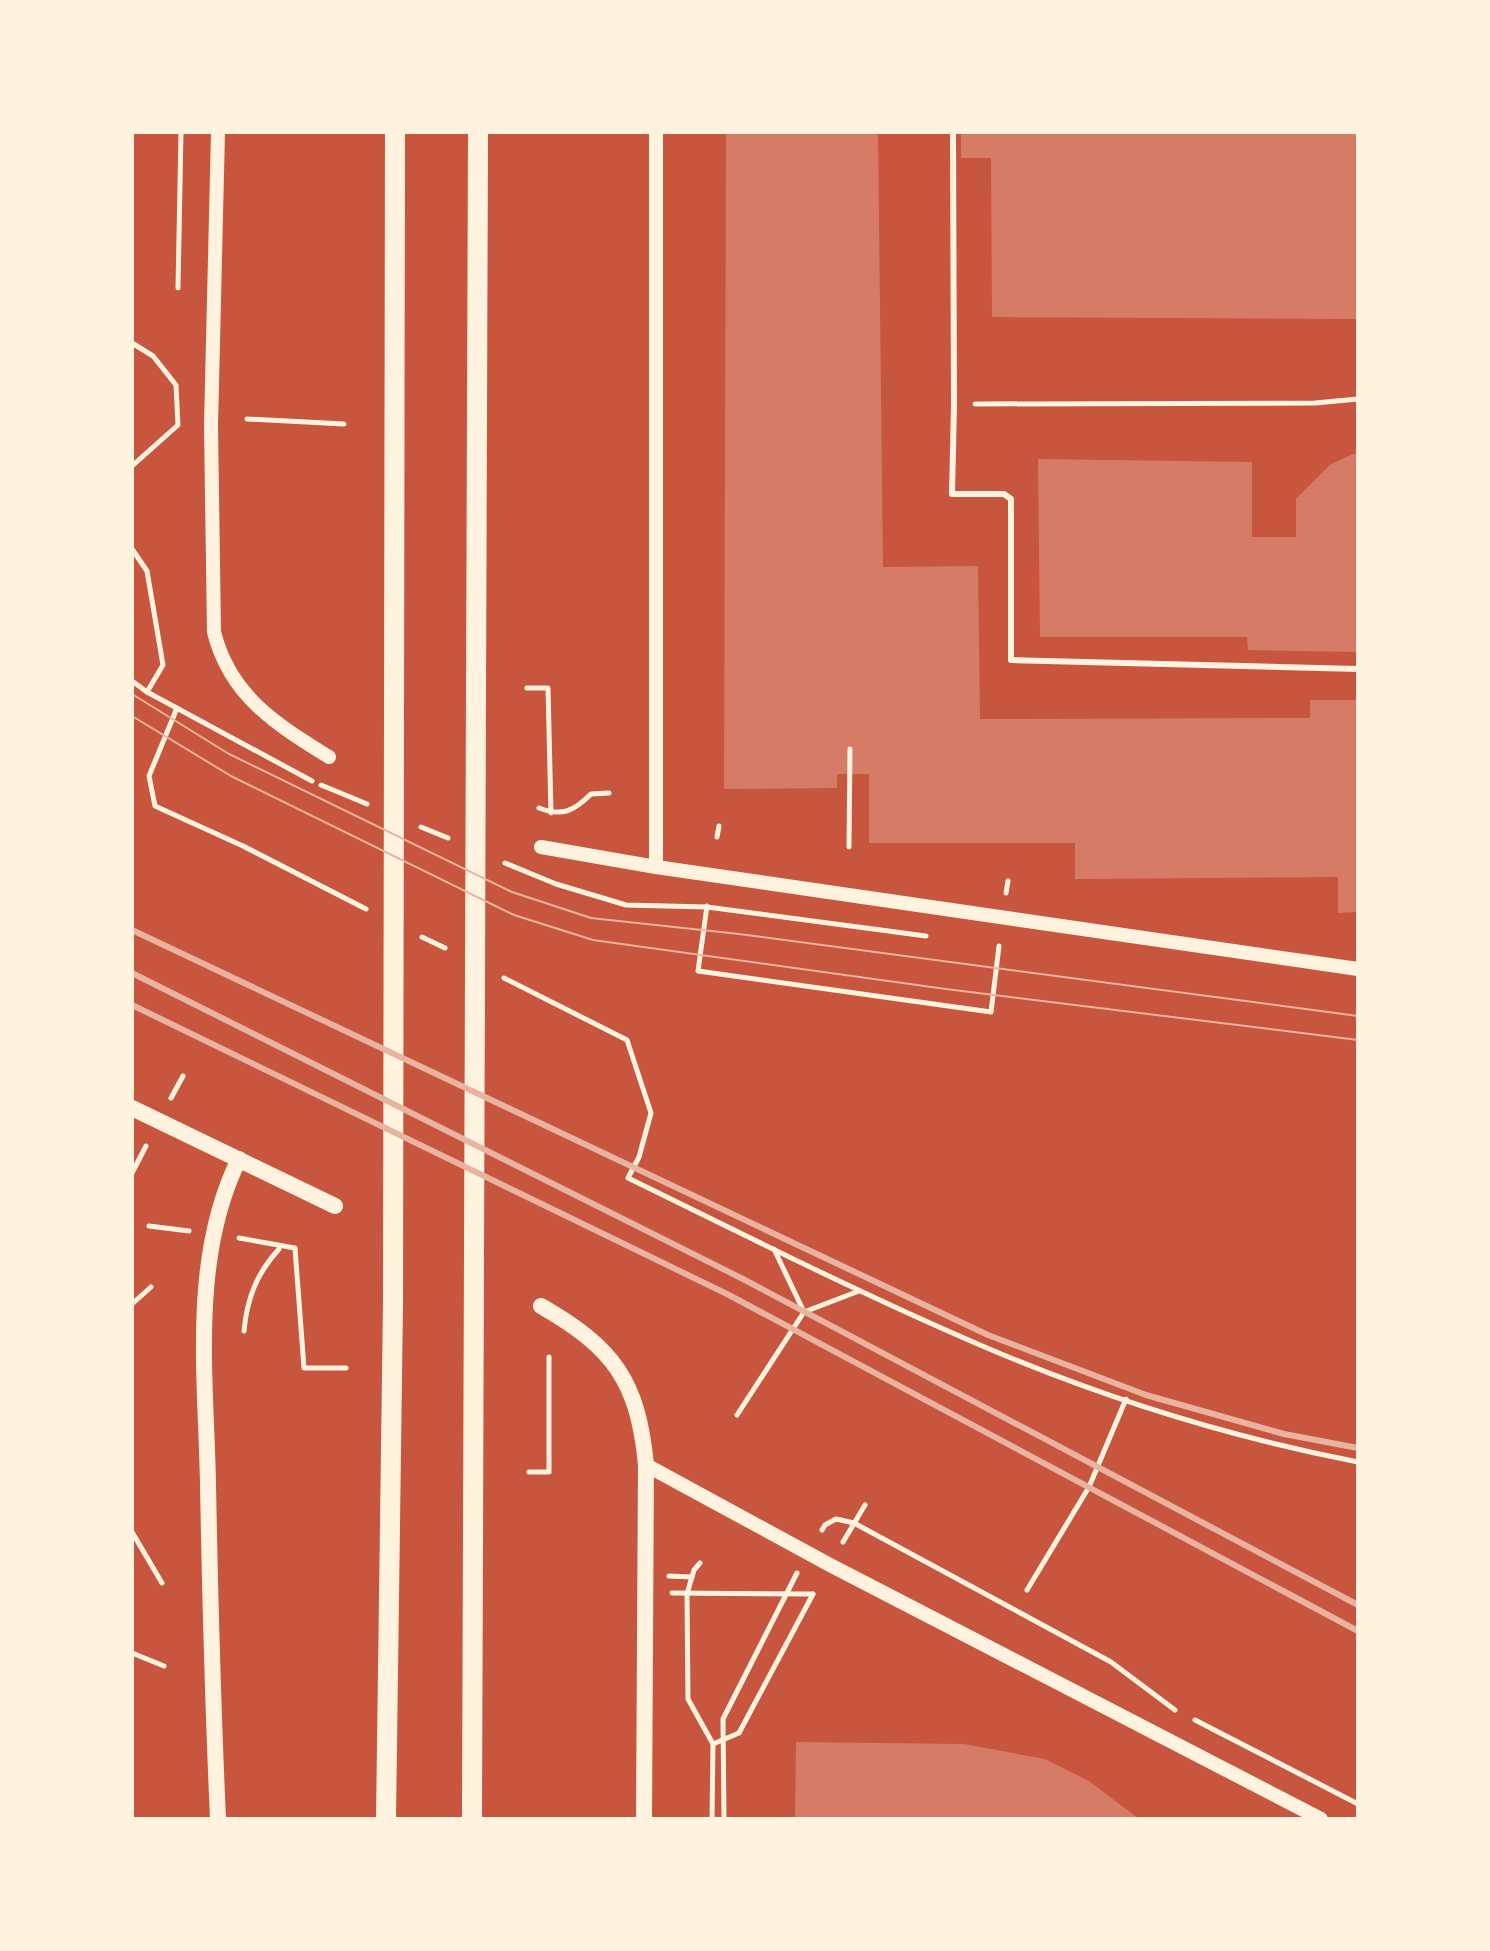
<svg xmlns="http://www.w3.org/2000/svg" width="1490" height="1951" viewBox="0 0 1490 1951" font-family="Overpass,sans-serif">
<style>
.building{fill:#d67c66}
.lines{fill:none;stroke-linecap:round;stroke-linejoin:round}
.path{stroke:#fff3e0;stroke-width:5}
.service{stroke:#fff3e0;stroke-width:6}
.tertiary{stroke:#fff3e0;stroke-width:14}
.secondary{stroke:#fff3e0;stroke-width:16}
.primary{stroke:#fff3e0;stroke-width:20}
.tram{stroke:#e9b49f;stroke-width:2}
.rail{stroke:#e9b49f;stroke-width:6}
</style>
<rect width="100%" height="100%" fill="#c8553d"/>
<g class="building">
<polygon points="726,132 878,132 883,567 978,566 980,719 1310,718 1310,700 1358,700 1358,912 1338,913 1338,877 1075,879 1075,843 869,843 869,774 837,774 837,788 724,789"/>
<polygon points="961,132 1358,132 1358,319 992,317 991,158 961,158"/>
<polygon points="1358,452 1358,652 1248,650 1247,637 1040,637 1038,459 1252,462 1252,537 1296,537 1296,499 1331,464"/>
<polygon points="796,1742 964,1744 1045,1759 1089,1781 1139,1819 795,1819"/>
</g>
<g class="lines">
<g class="path">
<polyline points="178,288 181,132"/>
<polyline points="132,343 153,356 176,385 178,425 132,466"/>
<polyline points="975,404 1315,403 1358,399"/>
<polyline points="247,419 344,424"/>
<polyline points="132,549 147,571 163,665 147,692"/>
<polyline points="132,681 147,692 312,781"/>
<polyline points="527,688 548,688 551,813"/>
<polyline points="177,708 149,776 155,806 243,846 366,909"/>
<polyline points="321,785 367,804"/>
<path d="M539,808C562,817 574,811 591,794L609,793"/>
<polyline points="421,827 448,838"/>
<polyline points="717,837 719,826"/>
<polyline points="849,847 850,749"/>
<polyline points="505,863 556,884 626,905 707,907 926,936"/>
<polyline points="1006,893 1008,881"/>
<polyline points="707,906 698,971 991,1012 999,946"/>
<polyline points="422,937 445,948"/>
<path d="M504,978L627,1040L651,1113L639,1157L628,1178C745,1235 861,1294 980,1345C1101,1397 1229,1437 1358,1462"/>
<polyline points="171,1098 183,1076"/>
<polyline points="132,1173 146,1146"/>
<polyline points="149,1226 189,1231"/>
<polyline points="239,1238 295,1248 304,1368 346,1368"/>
<polyline points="774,1249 804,1312"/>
<polyline points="132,1304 151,1287"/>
<path d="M244,1331C247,1298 257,1273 279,1249"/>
<polyline points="737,1415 804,1312 859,1291"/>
<polyline points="529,1472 549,1472 549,1357"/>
<polyline points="822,1530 825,1525 836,1519 854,1523 1111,1662 1175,1710"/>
<polyline points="132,1532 162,1583"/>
<polyline points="843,1542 865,1505"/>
<polyline points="700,1563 694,1570 687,1594 688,1699 713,1744 712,1819"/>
<polyline points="669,1576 692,1577"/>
<polyline points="1027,1590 1089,1487 1126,1399"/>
<polyline points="672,1593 813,1594"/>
<polyline points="132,1653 164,1666"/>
<polyline points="1195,1720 1358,1804"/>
<polyline points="713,1744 739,1733 813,1594"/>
<polyline points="724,1819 723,1719 797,1573"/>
</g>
<polyline class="service" points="953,132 954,404 952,494 1004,494 1011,499 1011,660 1358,669"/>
<g class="tertiary">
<path d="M218,132L211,426L214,632C230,696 276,724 329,757"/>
<polyline points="656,132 656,867"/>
<polyline points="541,847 656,867 1358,969"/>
<polyline points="646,1465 830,1565 1321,1819"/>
</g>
<g class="secondary">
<polyline points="132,1108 335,1206"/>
<path d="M541,1306C614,1348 638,1381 646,1465L644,1819"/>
<path d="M218,1819C213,1707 210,1595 208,1484C206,1377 190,1258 239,1159"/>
</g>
<g class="primary">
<polyline points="386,1819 393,1302 395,132"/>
<polyline points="472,1819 478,132"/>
</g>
<g class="tram">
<polyline points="132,694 229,754 512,892 591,918 739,934 1358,1016"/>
<polyline points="132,716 231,776 514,915 593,940 946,989 1358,1040"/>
</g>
<g class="rail">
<polyline points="132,930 988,1335 1146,1395 1284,1434 1358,1448"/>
<polyline points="132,973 743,1279 1358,1605"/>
<polyline points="132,1005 727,1294 1358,1631"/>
</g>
</g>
<rect width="1490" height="1951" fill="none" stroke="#fff3e0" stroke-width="268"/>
</svg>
